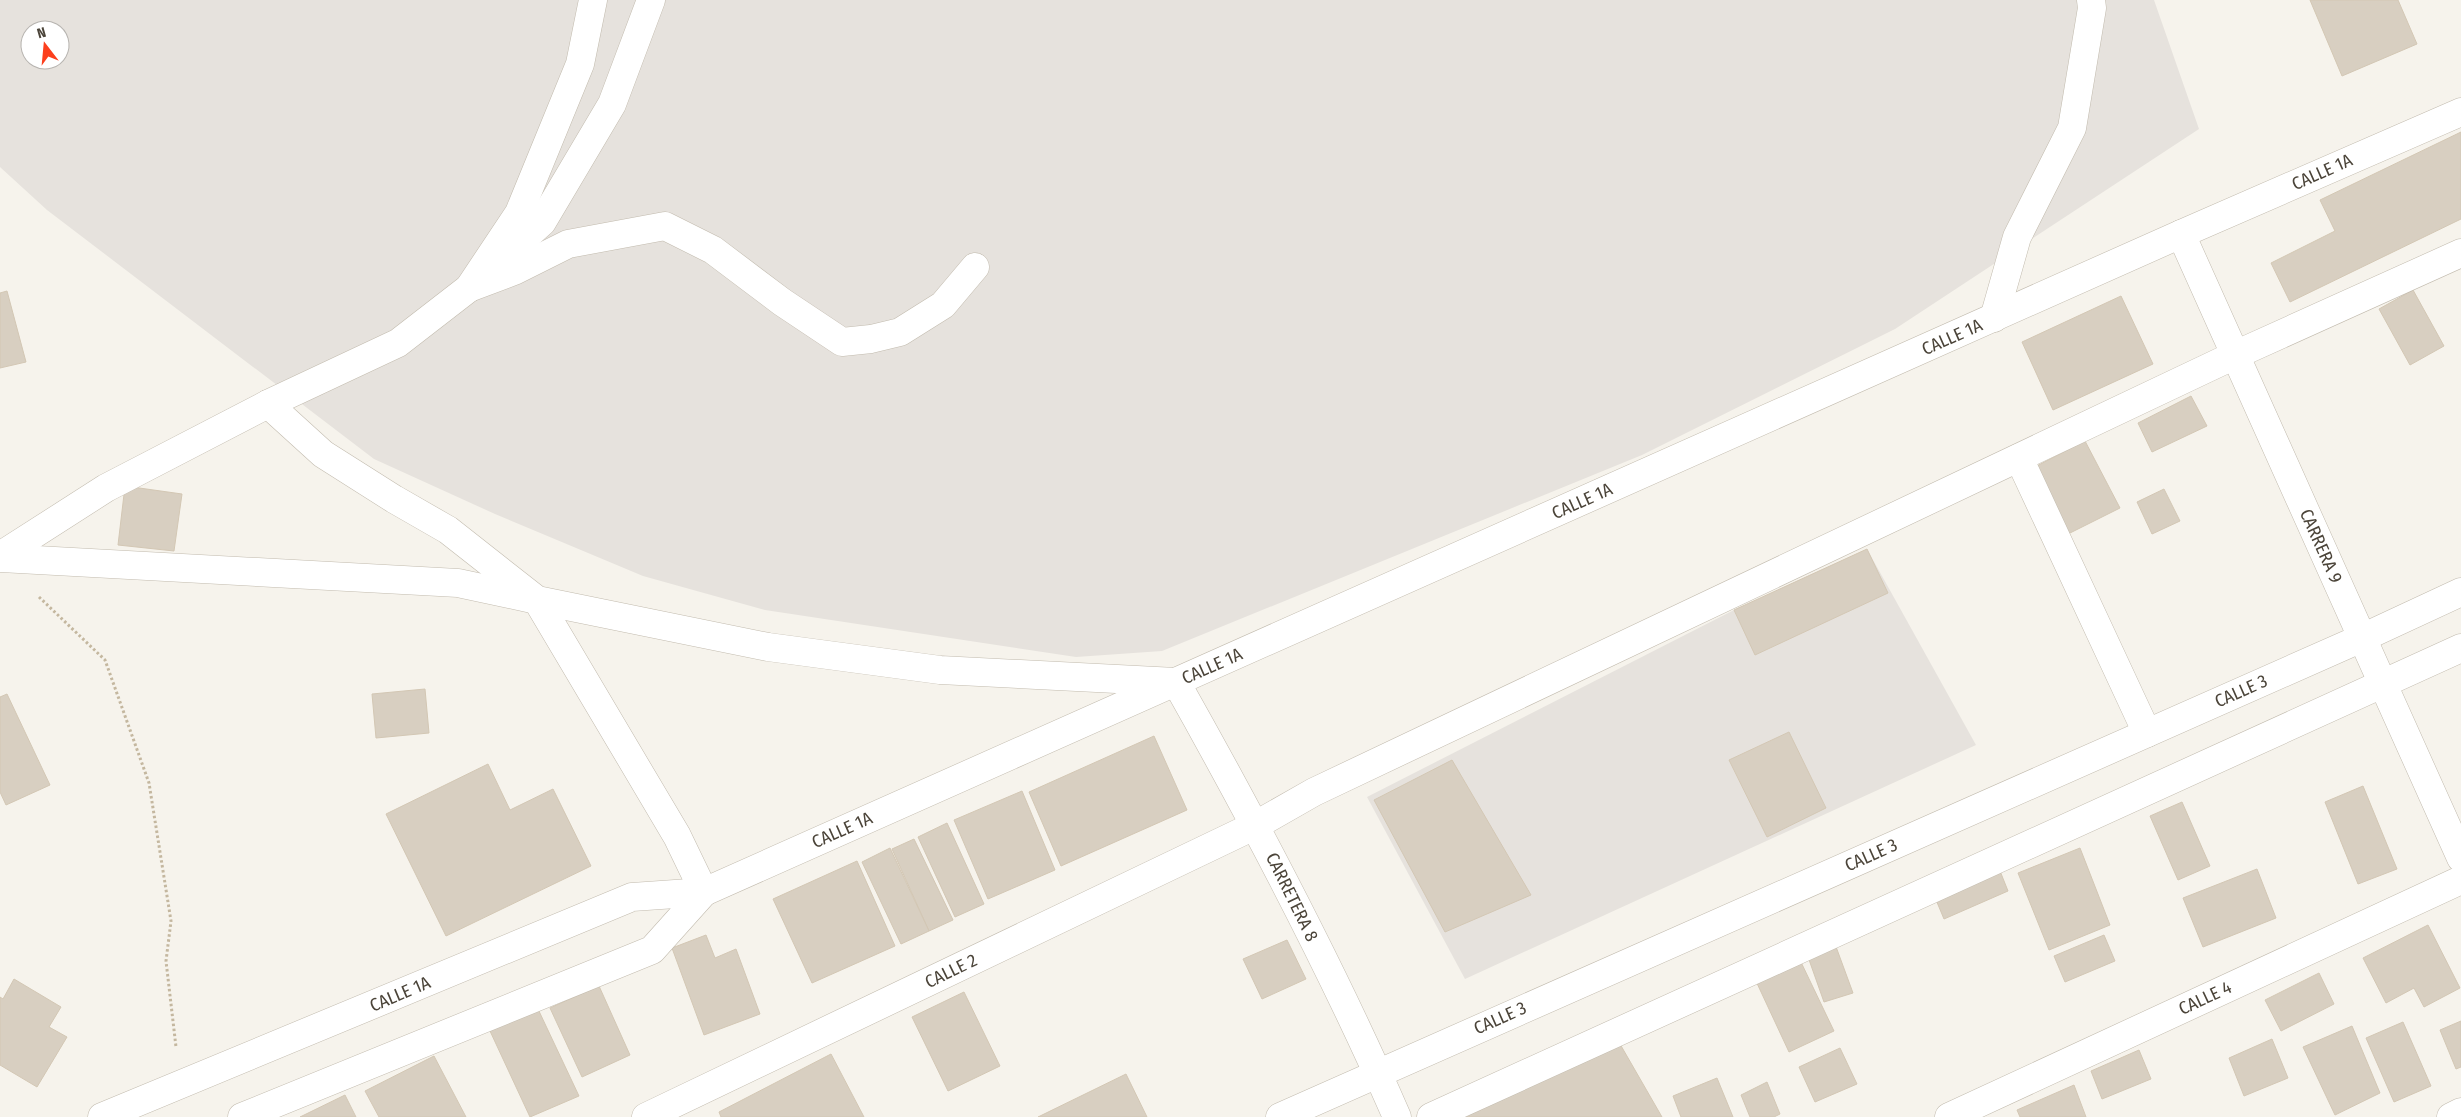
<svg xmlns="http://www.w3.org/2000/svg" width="2461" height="1117" viewBox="0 0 2461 1117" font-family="'Fira Sans Condensed',sans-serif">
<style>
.industrial{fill:#e6e2dd;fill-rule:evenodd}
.building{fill:#d8cfc1;stroke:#d3c7b4}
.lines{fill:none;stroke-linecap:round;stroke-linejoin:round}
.minor-casing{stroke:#c2bbae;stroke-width:29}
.path{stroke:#c4b79f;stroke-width:3;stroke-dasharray:2.5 2.5;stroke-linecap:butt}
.minor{stroke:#fff;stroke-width:28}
.labels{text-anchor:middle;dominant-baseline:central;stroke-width:4;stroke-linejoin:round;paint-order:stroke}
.street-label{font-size:18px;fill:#4b4439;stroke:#fff}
</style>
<rect width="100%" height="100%" fill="#f6f3ec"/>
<g class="industrial">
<path d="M0,0H2154L2199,129L1895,329L1642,455L1162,651L1076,657L765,610L643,576L495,514L374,459L47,210L0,167ZM30,30H60V60H30Z"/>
<polygon points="1867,549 1976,745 1465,979 1367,797 1734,610"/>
</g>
<g class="building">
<polygon points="2310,0 2398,0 2417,44 2342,76"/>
<polygon points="2461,132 2461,219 2290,302 2271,263 2335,231 2320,200"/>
<polygon points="2413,290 2444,346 2410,365 2379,309"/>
<polygon points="7,291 26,362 0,368 0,293"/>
<polygon points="2121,296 2153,364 2053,410 2022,342"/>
<polygon points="2191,396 2207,426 2152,452 2138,423"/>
<polygon points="2085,441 2120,508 2066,535 2031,469"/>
<polygon points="125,486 182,494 174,551 118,545"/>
<polygon points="2164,489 2180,521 2152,534 2137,502"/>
<polygon points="1867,549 1888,593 1755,655 1734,610"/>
<polygon points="425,689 429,733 376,738 372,694"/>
<polygon points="7,694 50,785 6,805 0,792 0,697"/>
<polygon points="1789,732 1826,808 1767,837 1729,760"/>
<polygon points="1154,736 1187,810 1061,866 1029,792"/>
<polygon points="1452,760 1531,895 1445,932 1374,800"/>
<polygon points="488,764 510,810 553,789 591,866 446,936 386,814"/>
<polygon points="2363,786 2397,869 2358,884 2325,802"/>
<polygon points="1022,791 1055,870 988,899 954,820"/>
<polygon points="2182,802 2210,866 2178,880 2150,816"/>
<polygon points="947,823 984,904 955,917 918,837"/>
<polygon points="914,839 953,920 929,931 892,849"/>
<polygon points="890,848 929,931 901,944 862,862"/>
<polygon points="2080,848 2110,925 2049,950 2018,873"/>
<polygon points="857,861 895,946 812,983 773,899"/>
<polygon points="1998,866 2008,891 1944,919 1934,895"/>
<polygon points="2257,869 2276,918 2203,947 2183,898"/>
<polygon points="2428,925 2460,988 2424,1007 2414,988 2386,1003 2363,958"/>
<polygon points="706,935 715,958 736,949 760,1014 704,1035 672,948"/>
<polygon points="2104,935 2115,961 2065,982 2054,956"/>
<polygon points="1287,940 1306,979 1262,999 1243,959"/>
<polygon points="1835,944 1853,993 1824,1002 1807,954"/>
<polygon points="1799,958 1834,1031 1789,1052 1755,979"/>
<polygon points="2319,973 2334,1004 2281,1031 2265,1000"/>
<polygon points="14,979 61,1007 49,1027 67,1037 37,1087 0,1065 0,997 3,999"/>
<polygon points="599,986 630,1055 582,1077 550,1008"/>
<polygon points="964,992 1000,1066 948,1091 912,1017"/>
<polygon points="538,1009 579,1096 530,1117 490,1031"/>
<polygon points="2461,1021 2461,1067 2456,1069 2440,1030"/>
<polygon points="2403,1022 2431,1086 2394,1102 2366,1038"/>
<polygon points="2352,1026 2380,1093 2335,1115 2303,1047"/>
<polygon points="2272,1039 2288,1078 2244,1096 2229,1058"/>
<polygon points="1620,1044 1662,1117 1453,1117"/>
<polygon points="1840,1048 1857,1084 1815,1102 1799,1067"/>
<polygon points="2139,1050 2151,1079 2102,1099 2091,1071"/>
<polygon points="831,1054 864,1117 721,1117 719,1112"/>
<polygon points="434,1056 466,1117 379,1117 365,1091"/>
<polygon points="1126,1074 1147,1117 1038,1117"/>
<polygon points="1717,1078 1733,1117 1681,1117 1673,1096"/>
<polygon points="1767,1082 1780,1114 1774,1117 1750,1117 1741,1095"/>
<polygon points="2074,1085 2086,1117 2020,1117 2017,1110"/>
<polygon points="345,1095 356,1117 300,1117"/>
</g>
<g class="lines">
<defs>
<g id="minor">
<polyline points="2181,234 2461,858"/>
<polyline points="501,259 542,222 612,104 651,0"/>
<polyline points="469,288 514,271 568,244 665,226 713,250 782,302 842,342 871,339 900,332 943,305 975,267"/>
<polyline points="1994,318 2017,237 2072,128 2092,8 2091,0"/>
<path d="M268,404L323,454L394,499L448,530L537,600L768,647L940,670L1176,682C1256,824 1332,968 1397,1117"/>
<polyline points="2019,458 2147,733"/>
<polyline points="0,556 106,488 268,404 398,343 469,288 519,213 580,64 593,0"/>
<polyline points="0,558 458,583 537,600 677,836 704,892"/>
<polyline points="102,1117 632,897 704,892 2181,234 2461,112"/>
<polyline points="242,1117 652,950 704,892"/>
<polyline points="646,1117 1256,825 1314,792 2235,355 2461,253"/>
<polyline points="1280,1117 2362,638 2461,592"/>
<polyline points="1431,1117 2461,648"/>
<polyline points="1949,1117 2461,880"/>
<polyline points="2451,1117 2461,1112"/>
</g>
</defs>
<use href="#minor" class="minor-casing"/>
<polyline class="path" points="39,597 105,660 149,783 171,921 166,961 176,1047"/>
<use href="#minor" class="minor"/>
</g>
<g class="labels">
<g class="street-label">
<text transform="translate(2322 172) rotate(-24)">CALLE 1A</text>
<text transform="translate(1952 337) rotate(-24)">CALLE 1A</text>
<text transform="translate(1582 501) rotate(-24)">CALLE 1A</text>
<text transform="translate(2321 546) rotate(66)">CARRERA 9</text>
<text transform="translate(1212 666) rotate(-24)">CALLE 1A</text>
<text transform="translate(2241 691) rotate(-24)">CALLE 3</text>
<text transform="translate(842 830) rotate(-24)">CALLE 1A</text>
<text transform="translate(1871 855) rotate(-24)">CALLE 3</text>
<text transform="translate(1292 897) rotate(64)">CARRETERA 8</text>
<text transform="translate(951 971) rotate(-26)">CALLE 2</text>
<text transform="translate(400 994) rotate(-23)">CALLE 1A</text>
<text transform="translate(2205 998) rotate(-25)">CALLE 4</text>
<text transform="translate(1500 1018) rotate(-24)">CALLE 3</text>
</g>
</g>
<g transform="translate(45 45) rotate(344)"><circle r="24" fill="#ffffff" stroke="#b7b4b0"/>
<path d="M0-4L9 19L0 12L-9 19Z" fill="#fc3f1d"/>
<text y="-8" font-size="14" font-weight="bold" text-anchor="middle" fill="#4b4439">N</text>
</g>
</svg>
